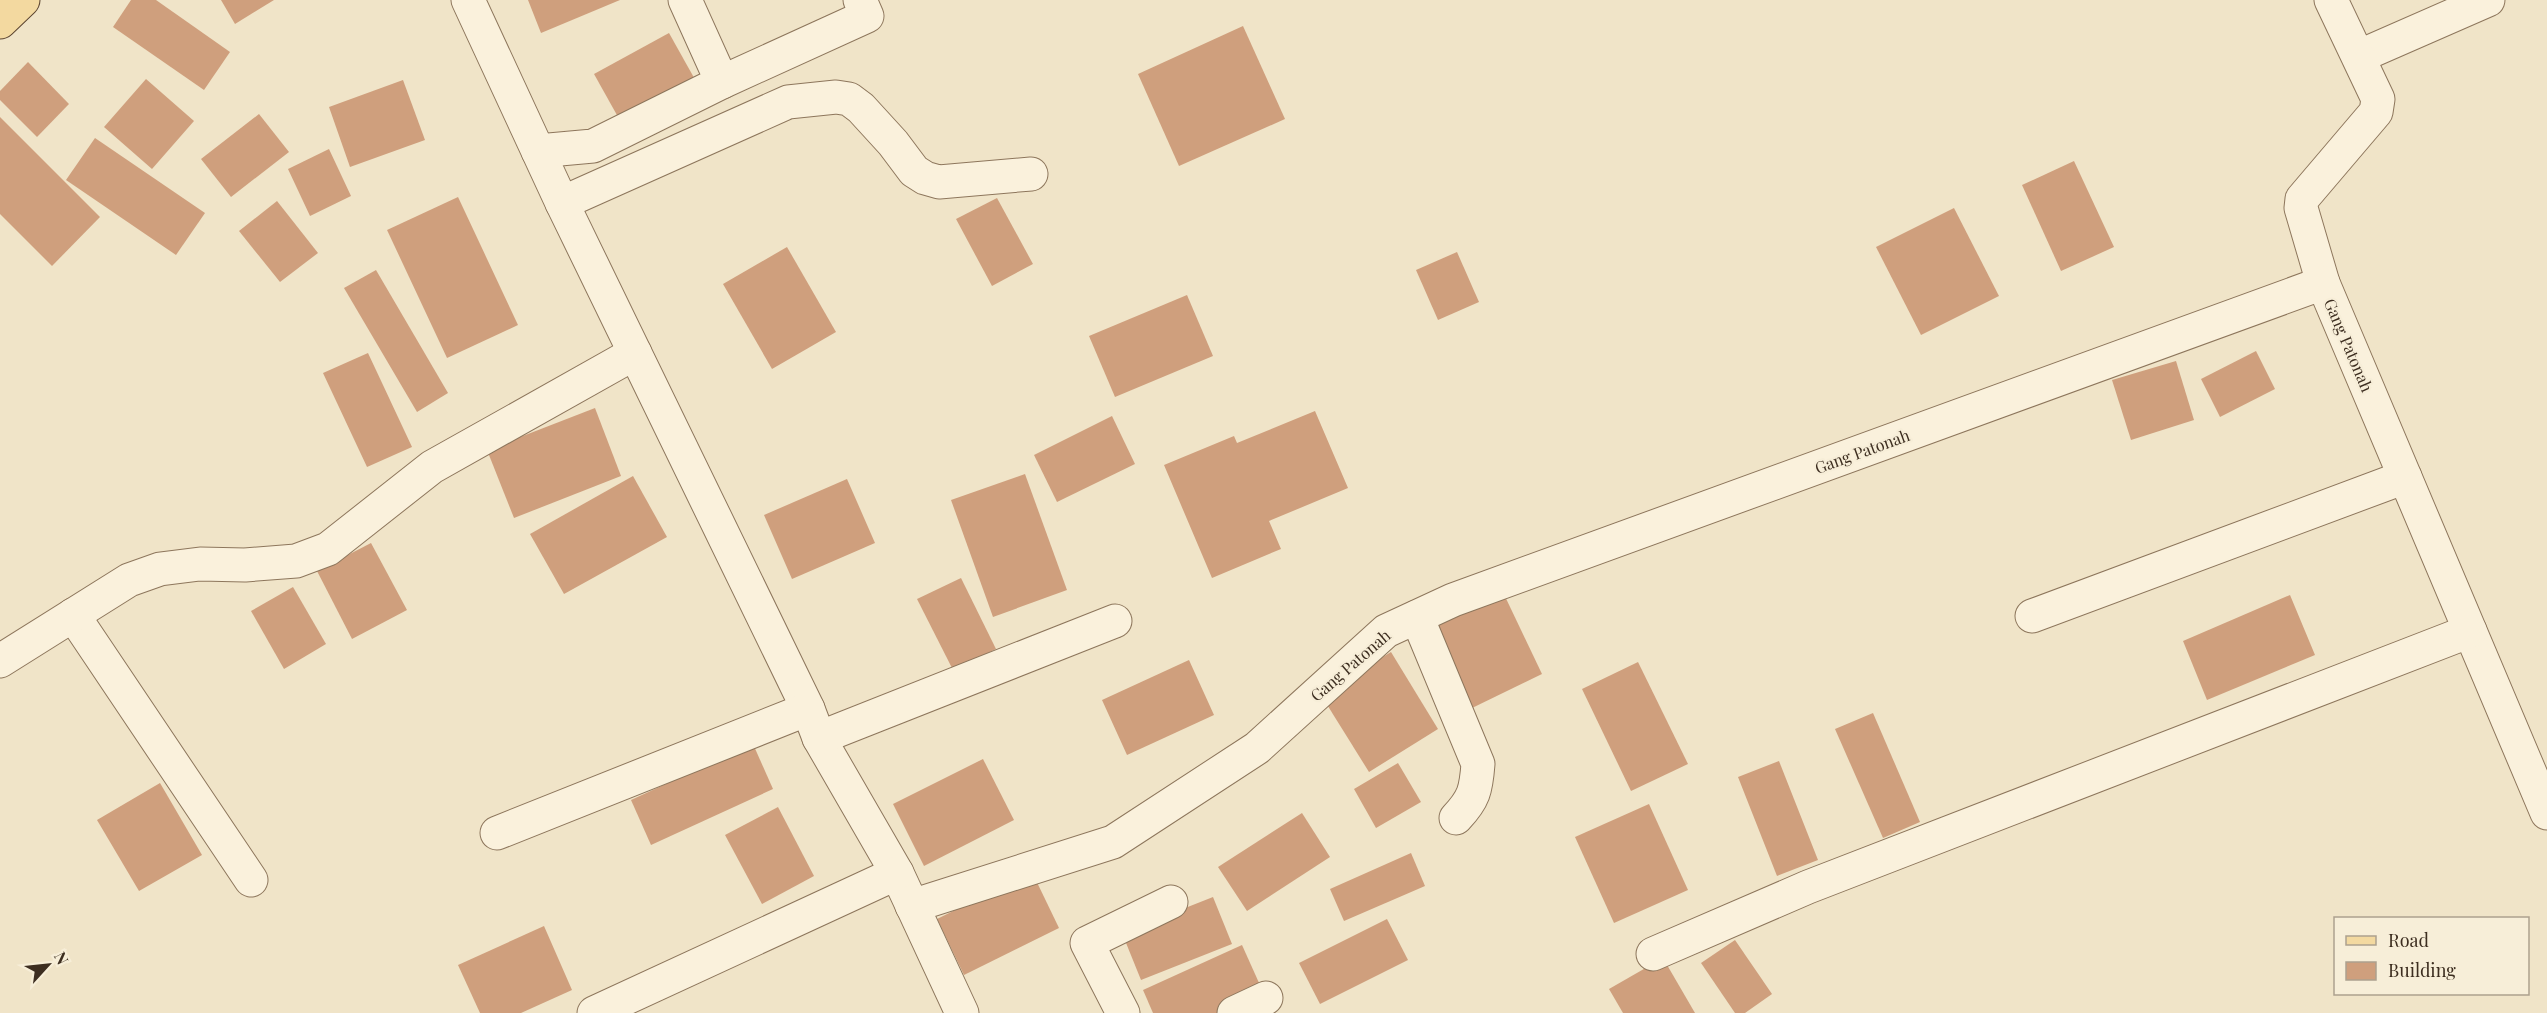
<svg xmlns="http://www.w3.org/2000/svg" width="2547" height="1013" viewBox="0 0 2547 1013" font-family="'Playfair Display',serif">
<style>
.building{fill:#cf9f7d}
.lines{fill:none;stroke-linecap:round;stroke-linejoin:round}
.minor-casing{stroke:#8d765c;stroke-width:35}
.primary-casing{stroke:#5b4430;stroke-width:35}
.minor{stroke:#faf1dc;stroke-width:33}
.primary{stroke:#f3d9a0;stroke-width:33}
.labels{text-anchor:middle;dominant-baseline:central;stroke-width:4.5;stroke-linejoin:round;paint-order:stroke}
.street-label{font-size:16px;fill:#3d2e20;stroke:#f7eed8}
</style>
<rect width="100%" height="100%" fill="#f0e4c8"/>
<g class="building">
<polygon points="131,0 156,0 230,52 204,90 113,27"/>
<polygon points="221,0 274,0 235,24"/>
<polygon points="528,0 620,0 541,33"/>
<polygon points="1243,26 1285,119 1179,166 1138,74"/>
<polygon points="669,33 707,101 632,142 594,74"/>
<polygon points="28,62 69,104 37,137 0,100 0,91"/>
<polygon points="146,79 194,121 152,169 104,127"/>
<polygon points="403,80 425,140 350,167 329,107"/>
<polygon points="259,114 289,152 231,197 201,159"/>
<polygon points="0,117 100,217 52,266 0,214"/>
<polygon points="95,138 205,213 176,255 66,180"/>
<polygon points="329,149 351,196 310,216 288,169"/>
<polygon points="2074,161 2114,247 2061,271 2022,185"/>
<polygon points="458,197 518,325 447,358 387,230"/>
<polygon points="997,198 1033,264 992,286 956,219"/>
<polygon points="277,201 318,253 280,282 239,231"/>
<polygon points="1954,208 1999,296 1921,335 1876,247"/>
<polygon points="787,247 836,332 772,369 723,284"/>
<polygon points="1457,252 1479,302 1438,320 1416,270"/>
<polygon points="376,270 448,393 417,412 344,288"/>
<polygon points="1187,295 1213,356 1115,397 1089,336"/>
<polygon points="2256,351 2275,389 2220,417 2201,379"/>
<polygon points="368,353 412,447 367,467 323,373"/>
<polygon points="2176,361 2194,420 2131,440 2112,380"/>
<polygon points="595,408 621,476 514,518 487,450"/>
<polygon points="1315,411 1348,488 1269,521 1281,549 1212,578 1164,465 1234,436 1237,443"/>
<polygon points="1112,416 1135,464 1057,502 1034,455"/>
<polygon points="1025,474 1067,590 993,617 951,500"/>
<polygon points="633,476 667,537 564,594 530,534"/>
<polygon points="847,479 875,543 792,579 764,515"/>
<polygon points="371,543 407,610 352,639 317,571"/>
<polygon points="961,578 996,649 953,670 917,599"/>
<polygon points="293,587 326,644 284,669 251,611"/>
<polygon points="1501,588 1542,674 1470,709 1428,623"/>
<polygon points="2290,595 2315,655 2207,700 2183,641"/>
<polygon points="1391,652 1438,729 1369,772 1321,695"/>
<polygon points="1189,660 1214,715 1127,755 1102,700"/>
<polygon points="1638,662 1688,764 1631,791 1582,689"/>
<polygon points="1873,713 1920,822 1883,838 1835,729"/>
<polygon points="753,744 773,789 651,845 631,800"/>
<polygon points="983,759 1014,820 924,866 893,804"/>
<polygon points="1779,761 1818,860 1777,876 1738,777"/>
<polygon points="1398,763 1421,802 1376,828 1354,789"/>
<polygon points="160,783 202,855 139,891 97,820"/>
<polygon points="1649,804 1688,890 1614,923 1575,837"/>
<polygon points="778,807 814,876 762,904 725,835"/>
<polygon points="1302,813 1330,857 1247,911 1218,867"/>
<polygon points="1411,853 1425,886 1344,921 1330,889"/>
<polygon points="1032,872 1059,928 964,975 937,919"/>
<polygon points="1213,897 1232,944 1141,980 1122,933"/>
<polygon points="1387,919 1408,960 1320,1004 1299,963"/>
<polygon points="544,926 572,990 521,1013 480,1013 458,965"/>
<polygon points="1735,940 1772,994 1745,1013 1735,1013 1701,963"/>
<polygon points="1242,945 1264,994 1221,1013 1153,1013 1143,990"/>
<polygon points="1663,958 1695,1013 1623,1013 1609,989"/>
</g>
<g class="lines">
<defs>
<g id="minor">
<polyline points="468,0 562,203 808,709 819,738 897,873 962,1013"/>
<polyline points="2360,56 2488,0"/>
<polyline points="722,82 867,16 860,0"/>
<polyline points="538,151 593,146 722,82 685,0"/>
<polyline points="562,203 788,102 836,97 849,99 861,108 893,143 914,171 925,178 939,182 1031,174"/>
<polyline points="2323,283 2301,208 2302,199 2376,112 2378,99 2331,0"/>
<polyline points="73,615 251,880"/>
<polyline points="2032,616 2405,477"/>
<path d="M1417,617L1478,764C1476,790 1474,799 1456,818"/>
<polyline points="0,661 129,580 160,569 200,564 245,565 296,561 328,549 432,467 635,353"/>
<polyline points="819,738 1115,621"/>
<polyline points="497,833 808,709"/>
<polyline points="912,906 1113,842 1257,748 1386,631 1453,600 2323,283 2547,813"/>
<polyline points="1653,954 1808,887 2470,631"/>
<polyline points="594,1013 897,873"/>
<polyline points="1123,1013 1087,943 1171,902"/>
<polyline points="1234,1013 1266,998"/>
</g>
<polyline id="primary" points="0,22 23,0"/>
</defs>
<use href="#minor" class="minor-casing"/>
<use href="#primary" class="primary-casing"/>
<use href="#minor" class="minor"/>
<use href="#primary" class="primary"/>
</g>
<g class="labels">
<g class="street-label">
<text transform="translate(2349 345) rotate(67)">Gang Patonah</text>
<text transform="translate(1862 451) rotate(-20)">Gang Patonah</text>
<text transform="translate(1350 665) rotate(-41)">Gang Patonah</text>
</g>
</g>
<rect x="2334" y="917" width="195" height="78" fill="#f7eed8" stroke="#ada18e" stroke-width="1.5"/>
<rect x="2346" y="936" width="30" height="9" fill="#f3d9a0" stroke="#ada18e" stroke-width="1.5"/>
<text x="2388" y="947" font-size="18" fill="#3d2e20">Road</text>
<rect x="2346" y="962" width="30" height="18" fill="#cf9f7d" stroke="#ada18e" stroke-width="1.5"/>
<text x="2388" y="977" font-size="18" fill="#3d2e20">Building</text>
<g transform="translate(48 965) rotate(63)" stroke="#f7eed8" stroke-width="4.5" paint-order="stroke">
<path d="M0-4.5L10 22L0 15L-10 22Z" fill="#3d2e20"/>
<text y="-9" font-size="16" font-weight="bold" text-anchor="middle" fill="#3d2e20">N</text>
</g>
</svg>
